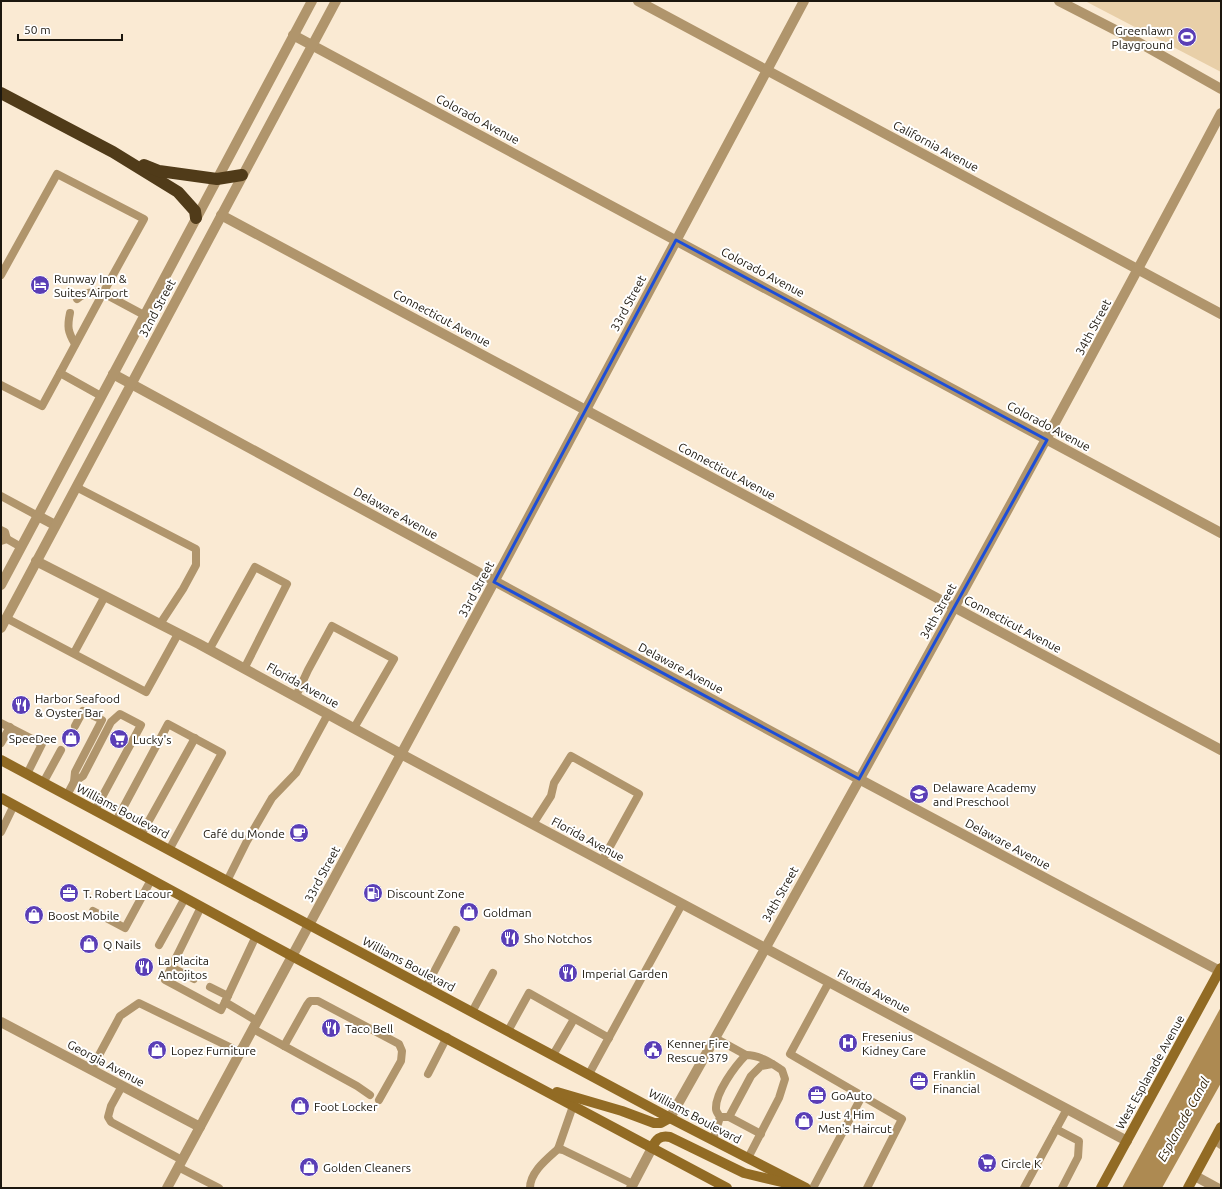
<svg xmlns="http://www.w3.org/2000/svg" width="1222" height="1189" viewBox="0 0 1222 1189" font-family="Ubuntu,sans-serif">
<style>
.green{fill:#e8cfa8}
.water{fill:#ad8a52}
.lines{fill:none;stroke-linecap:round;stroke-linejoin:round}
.service{stroke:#b0956c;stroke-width:8}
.minor{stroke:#b0956c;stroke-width:10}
.tertiary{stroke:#b0956c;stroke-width:10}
.secondary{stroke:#926b24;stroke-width:10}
.motorway{stroke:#503b19;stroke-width:12}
.marked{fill:none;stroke:#1d4ed8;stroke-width:3;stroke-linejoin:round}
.labels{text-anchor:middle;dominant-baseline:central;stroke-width:4;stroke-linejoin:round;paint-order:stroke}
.poi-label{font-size:12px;fill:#1c170e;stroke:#fff;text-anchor:start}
.street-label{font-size:12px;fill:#1c170e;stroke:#fff}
.water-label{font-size:13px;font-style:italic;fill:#38280e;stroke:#fff}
</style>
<rect width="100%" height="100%" fill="#faead3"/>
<polygon class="green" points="1085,1 1221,1 1221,72"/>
<polygon class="water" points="1221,1007 1221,1083 1162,1188 1122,1188"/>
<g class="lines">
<g class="service">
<path d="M1,275L57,174L144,219L103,293C92,291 86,292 77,299"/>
<path d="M70,313C67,327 68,332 75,344"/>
<polyline points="1,385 42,406 60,373"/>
<polyline points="101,396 60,373 103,293 144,315"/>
<polyline points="76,487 196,549 196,565 183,589 160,624"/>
<polyline points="1,496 38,516"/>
<polyline points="1,530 5,532 7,539"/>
<polyline points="1,541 7,539 21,547"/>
<polyline points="6,618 146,692 178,634"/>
<polyline points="209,650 255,567 287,584 244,669"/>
<polyline points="74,653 105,596"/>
<polyline points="296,696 308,670 332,626 394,659 354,728"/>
<polyline points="1,723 42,744 27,774"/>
<polyline points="1,743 10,727"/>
<polyline points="74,782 83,776 111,722 120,714 141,725 95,810"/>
<polyline points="43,783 61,750"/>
<polyline points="67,795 74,782 75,772 102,720 83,711 75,726"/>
<polyline points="116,821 168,724 222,753 169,850"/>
<polyline points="533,824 551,796 554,783 571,756 639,794 602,861"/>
<polyline points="1,832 14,805"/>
<polyline points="141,835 195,738"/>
<polyline points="227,881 247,841 272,798 296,773 328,714"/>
<polyline points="201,907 165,980 221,1010 225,1002 257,1021"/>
<polyline points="93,911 125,928 151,880"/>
<polyline points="159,945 185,898"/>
<polyline points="171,967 194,979"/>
<polyline points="829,982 790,1054 902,1119 867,1188"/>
<polyline points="210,987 228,996"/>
<polyline points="426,987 456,930"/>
<polyline points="225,1002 256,936"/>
<polyline points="472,1012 493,973"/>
<polyline points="253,1029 357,1086 370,1095"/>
<polyline points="508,1031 529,993 609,1038"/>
<polyline points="715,1038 746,1055"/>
<polyline points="284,1046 307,1005 310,1001 318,1001 399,1044 402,1051 401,1061 379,1100"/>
<polyline points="553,1055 574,1019"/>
<polyline points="91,1070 120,1016 139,1003 240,1052"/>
<polyline points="428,1074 447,1037"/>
<polyline points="589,1074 682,904"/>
<polyline points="122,1086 111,1106 108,1117 111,1122 182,1160"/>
<polyline points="720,1117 729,1117 751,1076 761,1066 772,1064"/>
<polyline points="729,1117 761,1134"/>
<polyline points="1056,1129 1079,1141 1078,1157 1062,1188"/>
<path d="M713,1140L720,1117C719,1115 716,1112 716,1109C715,1093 735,1066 746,1055C760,1055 771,1063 782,1070L785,1079L779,1098L748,1158"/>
<polyline points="1214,1140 1221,1145"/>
<polyline points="558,1149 573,1106"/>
<polyline points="178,1167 219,1188"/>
<path d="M530,1188C530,1172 547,1159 558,1149L563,1150L633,1184"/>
<polyline points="813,1188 862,1096"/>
<polyline points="1024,1188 1067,1109"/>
</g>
<g class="minor">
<polyline points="638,1 1221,314"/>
<polyline points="1059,1 1129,37 1221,89"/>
<polyline points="293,35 1221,533"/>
<polyline points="221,215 1221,750"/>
<polyline points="113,374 859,779 1220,971"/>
<polyline points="36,561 199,644 401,754 1127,1141"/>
<polyline points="1,1022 200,1127"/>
<path d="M670,1118C858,785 1042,451 1221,113"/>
<polyline points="1195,1176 1217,1188"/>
<polyline points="167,1188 494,582 804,1"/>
<polyline points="631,1188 652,1148"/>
</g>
<g class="tertiary">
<polyline points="38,516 55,525"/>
<polyline points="1,585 312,1"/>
<polyline points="1,628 336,1"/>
</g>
<g class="secondary">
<polyline points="1,760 670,1118 806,1188"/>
<polyline points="1,798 292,956 727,1188"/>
<polyline points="557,1092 622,1111 654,1123 661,1123 670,1118"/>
<path d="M652,1148C656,1139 660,1135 670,1137L744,1173L790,1184"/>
<polyline points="1101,1188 1221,968"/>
<polyline points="1188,1188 1221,1127"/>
</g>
<g class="motorway">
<polyline points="1,93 113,152 178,192 195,211 196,218"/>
<polyline points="144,165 159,171 217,179 242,175"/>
</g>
</g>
<path class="marked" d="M676,240L1047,440L859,779L494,582Z"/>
<defs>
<symbol id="stadium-disc" viewBox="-11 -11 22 22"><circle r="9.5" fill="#5a3eb6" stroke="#fff"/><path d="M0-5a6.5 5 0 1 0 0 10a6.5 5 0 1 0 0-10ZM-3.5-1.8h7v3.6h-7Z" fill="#fff"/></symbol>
<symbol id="hotel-disc" viewBox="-11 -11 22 22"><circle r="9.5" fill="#5a3eb6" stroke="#fff"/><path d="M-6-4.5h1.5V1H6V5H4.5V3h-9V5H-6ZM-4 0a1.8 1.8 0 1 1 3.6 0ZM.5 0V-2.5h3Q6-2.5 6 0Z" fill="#fff"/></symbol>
<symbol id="restaurant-disc" viewBox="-11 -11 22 22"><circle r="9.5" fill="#5a3eb6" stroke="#fff"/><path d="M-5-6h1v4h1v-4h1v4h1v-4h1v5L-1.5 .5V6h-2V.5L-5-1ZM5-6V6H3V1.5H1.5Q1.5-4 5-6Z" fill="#fff"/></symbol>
<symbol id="shop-disc" viewBox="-11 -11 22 22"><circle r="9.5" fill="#5a3eb6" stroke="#fff"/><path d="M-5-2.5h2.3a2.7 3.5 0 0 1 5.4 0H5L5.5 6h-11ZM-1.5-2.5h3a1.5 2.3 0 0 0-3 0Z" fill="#fff"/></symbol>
<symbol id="supermarket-disc" viewBox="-11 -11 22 22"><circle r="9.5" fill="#5a3eb6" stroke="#fff"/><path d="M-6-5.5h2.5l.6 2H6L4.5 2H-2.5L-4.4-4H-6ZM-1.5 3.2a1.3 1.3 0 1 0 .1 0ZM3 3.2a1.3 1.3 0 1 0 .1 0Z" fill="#fff"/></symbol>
<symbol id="school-disc" viewBox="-11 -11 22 22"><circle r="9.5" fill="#5a3eb6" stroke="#fff"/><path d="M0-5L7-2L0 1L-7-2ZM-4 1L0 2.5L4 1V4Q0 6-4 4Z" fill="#fff"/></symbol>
<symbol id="cafe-disc" viewBox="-11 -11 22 22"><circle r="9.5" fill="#5a3eb6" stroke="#fff"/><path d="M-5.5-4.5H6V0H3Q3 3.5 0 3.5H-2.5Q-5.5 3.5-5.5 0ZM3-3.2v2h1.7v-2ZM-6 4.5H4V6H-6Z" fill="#fff"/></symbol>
<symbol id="office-disc" viewBox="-11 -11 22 22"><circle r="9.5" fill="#5a3eb6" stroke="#fff"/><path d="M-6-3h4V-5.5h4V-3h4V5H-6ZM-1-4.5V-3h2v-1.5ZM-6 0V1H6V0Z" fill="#fff"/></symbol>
<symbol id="fuel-disc" viewBox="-11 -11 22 22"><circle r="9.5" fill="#5a3eb6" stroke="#fff"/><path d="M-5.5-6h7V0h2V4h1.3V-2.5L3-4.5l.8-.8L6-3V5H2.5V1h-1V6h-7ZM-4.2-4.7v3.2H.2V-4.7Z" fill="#fff"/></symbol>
<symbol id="hospital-disc" viewBox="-11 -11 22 22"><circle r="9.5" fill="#5a3eb6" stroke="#fff"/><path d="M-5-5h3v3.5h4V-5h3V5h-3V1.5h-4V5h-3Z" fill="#fff"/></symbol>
<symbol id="civic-disc" viewBox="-11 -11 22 22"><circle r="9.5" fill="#5a3eb6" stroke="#fff"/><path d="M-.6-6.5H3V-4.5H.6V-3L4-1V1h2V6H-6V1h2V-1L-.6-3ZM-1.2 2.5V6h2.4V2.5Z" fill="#fff"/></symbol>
</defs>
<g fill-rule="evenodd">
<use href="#stadium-disc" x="1176" y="26" width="22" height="22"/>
<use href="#hotel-disc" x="29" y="274" width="22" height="22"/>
<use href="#restaurant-disc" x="10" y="694" width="22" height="22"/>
<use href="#shop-disc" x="60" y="727" width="22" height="22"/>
<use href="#supermarket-disc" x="108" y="728" width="22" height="22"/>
<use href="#school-disc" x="908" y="783" width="22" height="22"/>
<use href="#cafe-disc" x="288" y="822" width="22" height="22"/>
<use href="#office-disc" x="58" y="882" width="22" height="22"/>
<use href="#fuel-disc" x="362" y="882" width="22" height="22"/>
<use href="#shop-disc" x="458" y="901" width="22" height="22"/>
<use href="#shop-disc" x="23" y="904" width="22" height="22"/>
<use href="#restaurant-disc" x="499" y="927" width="22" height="22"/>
<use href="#shop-disc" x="78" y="933" width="22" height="22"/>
<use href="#restaurant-disc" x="133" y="956" width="22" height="22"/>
<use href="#restaurant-disc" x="557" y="962" width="22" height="22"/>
<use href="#restaurant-disc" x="320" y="1017" width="22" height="22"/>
<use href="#hospital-disc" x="837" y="1032" width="22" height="22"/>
<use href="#shop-disc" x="146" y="1039" width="22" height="22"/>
<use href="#civic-disc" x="642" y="1039" width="22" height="22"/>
<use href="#office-disc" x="908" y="1070" width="22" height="22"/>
<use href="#office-disc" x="806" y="1084" width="22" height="22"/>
<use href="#shop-disc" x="289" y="1095" width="22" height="22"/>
<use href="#shop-disc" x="793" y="1110" width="22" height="22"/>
<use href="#supermarket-disc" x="976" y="1152" width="22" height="22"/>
<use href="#shop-disc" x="298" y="1156" width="22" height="22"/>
</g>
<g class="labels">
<g class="poi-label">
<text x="1173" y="30" text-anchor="end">Greenlawn<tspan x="1173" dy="14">Playground</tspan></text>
<text x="54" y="278">Runway Inn &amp;<tspan x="54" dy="14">Suites Airport</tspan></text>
<text x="35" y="698">Harbor Seafood<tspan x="35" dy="14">&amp; Oyster Bar</tspan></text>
<text x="57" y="738" text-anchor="end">SpeeDee</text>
<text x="133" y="739">Lucky's</text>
<text x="933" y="787">Delaware Academy<tspan x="933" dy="14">and Preschool</tspan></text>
<text x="285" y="833" text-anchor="end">Café du Monde</text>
<text x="83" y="893">T. Robert Lacour</text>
<text x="387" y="893">Discount Zone</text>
<text x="483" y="912">Goldman</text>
<text x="48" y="915">Boost Mobile</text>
<text x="524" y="938">Sho Notchos</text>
<text x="103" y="944">Q Nails</text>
<text x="158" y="960">La Placita<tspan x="158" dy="14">Antojitos</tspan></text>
<text x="582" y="973">Imperial Garden</text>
<text x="345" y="1028">Taco Bell</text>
<text x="862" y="1036">Fresenius<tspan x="862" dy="14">Kidney Care</tspan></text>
<text x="667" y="1043">Kenner Fire<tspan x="667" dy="14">Rescue 379</tspan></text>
<text x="171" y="1050">Lopez Furniture</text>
<text x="933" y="1074">Franklin<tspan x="933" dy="14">Financial</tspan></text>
<text x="831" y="1095">GoAuto</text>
<text x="314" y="1106">Foot Locker</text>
<text x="818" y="1114">Just 4 Him<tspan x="818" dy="14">Men's Haircut</tspan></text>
<text x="1001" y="1163">Circle K</text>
<text x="323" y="1167">Golden Cleaners</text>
</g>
<g class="street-label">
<text transform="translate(478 119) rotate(28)">Colorado Avenue</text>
<text transform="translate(936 146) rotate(28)">California Avenue</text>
<text transform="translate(763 272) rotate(28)">Colorado Avenue</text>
<text transform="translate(628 303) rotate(-62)">33rd Street</text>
<text transform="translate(157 308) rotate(-62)">32nd Street</text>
<text transform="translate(442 318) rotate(28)">Connecticut Avenue</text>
<text transform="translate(1093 327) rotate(-62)">34th Street</text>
<text transform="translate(1049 426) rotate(28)">Colorado Avenue</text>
<text transform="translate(727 471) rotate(28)">Connecticut Avenue</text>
<text transform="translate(396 513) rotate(29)">Delaware Avenue</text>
<text transform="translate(476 589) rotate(-62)">33rd Street</text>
<text transform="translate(938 611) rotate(-61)">34th Street</text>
<text transform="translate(1013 624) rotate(28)">Connecticut Avenue</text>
<text transform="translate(681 668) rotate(28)">Delaware Avenue</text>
<text transform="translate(303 685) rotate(29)">Florida Avenue</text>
<text transform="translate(123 811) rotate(28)">Williams Boulevard</text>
<text transform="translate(588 839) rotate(28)">Florida Avenue</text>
<text transform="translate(1008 844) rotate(28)">Delaware Avenue</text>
<text transform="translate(322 874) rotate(-62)">33rd Street</text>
<text transform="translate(780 894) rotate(-61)">34th Street</text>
<text transform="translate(409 964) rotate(28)">Williams Boulevard</text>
<text transform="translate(874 991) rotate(28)">Florida Avenue</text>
<text transform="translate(106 1063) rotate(28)">Georgia Avenue</text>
<text transform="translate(1150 1072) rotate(-61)">West Esplanade Avenue</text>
<text transform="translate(695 1116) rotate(28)">Williams Boulevard</text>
</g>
<g class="water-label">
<text transform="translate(1183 1119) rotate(-61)">Esplanade Canal</text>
</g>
</g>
<rect width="1222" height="1189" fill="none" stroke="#1c170e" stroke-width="4"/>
<path d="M18 34v6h104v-6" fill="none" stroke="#1c170e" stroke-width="2"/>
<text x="24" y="34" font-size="12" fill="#1c170e" stroke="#ffffff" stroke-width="3" paint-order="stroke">50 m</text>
</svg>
